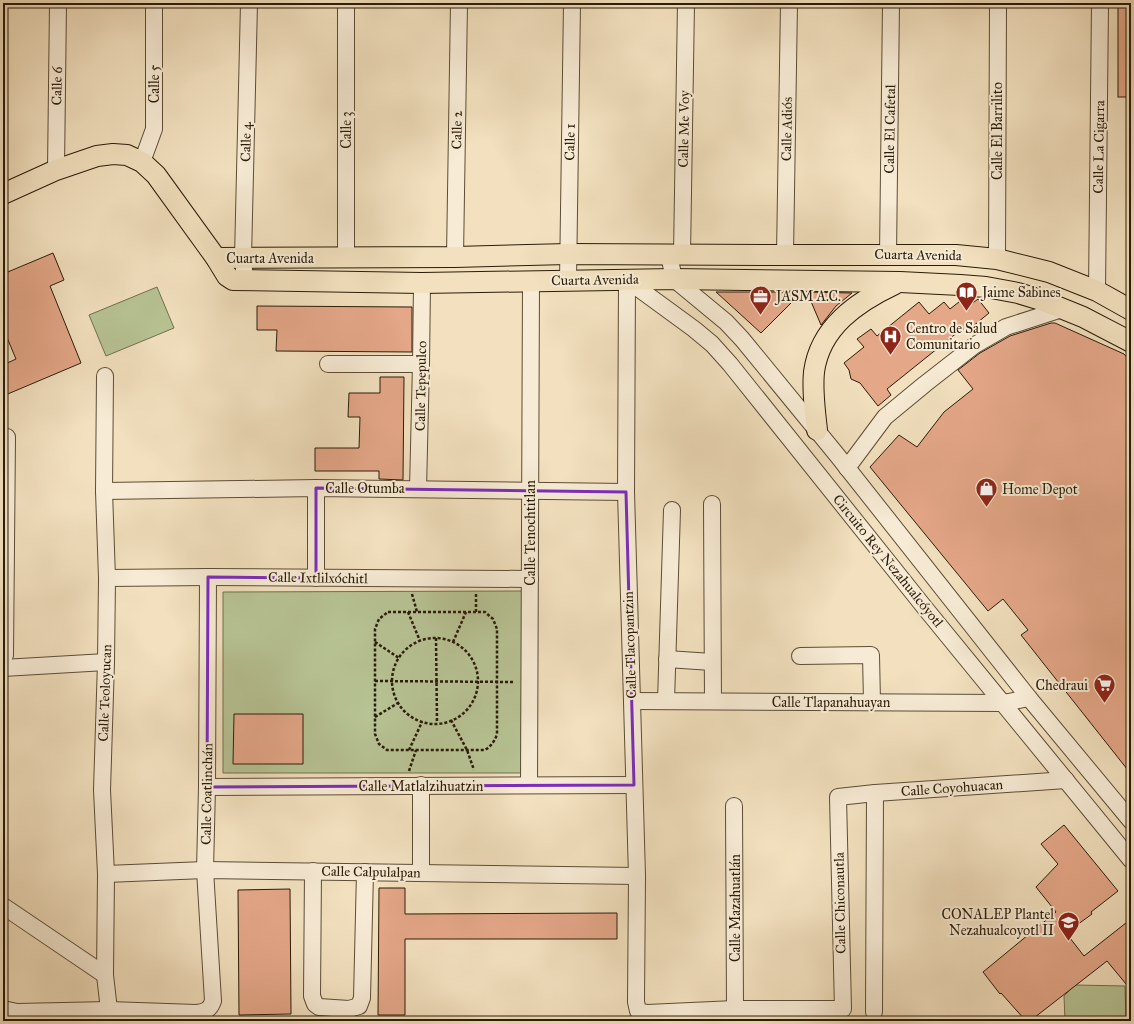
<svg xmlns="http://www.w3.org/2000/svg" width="1134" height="1024" viewBox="0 0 1134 1024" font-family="'IM FELL Great Primer',serif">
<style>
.green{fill:#b7c394;stroke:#70704e}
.building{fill:#e4a788;stroke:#2a1c08}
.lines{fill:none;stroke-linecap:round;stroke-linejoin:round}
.minor-casing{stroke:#5c4d36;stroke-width:18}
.major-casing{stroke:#2a1c08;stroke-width:22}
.path{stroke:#2a1c08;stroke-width:2.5;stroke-dasharray:3 2;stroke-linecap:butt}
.minor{stroke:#f7ebd5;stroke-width:16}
.major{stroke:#f2e0be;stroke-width:20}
.marked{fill:none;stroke:#7b2cbf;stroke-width:3;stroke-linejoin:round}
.labels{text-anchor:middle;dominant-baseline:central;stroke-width:4;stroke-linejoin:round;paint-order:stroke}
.street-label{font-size:14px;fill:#2a1c08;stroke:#f7ebd5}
.poi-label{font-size:14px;fill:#2a1c08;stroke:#f7ebd5;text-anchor:start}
</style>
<rect width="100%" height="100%" fill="#f2e0be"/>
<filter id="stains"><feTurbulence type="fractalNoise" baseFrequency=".005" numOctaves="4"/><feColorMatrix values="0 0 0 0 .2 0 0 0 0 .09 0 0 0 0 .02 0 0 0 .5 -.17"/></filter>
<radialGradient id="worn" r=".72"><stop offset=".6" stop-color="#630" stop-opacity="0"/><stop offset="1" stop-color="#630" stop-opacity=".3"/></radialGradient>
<g class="green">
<polygon points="157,287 174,328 106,356 89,315"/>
<polygon points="522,591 521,773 223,773 223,592"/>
<polygon points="1075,985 1125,986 1126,1021 1065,1020 1064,996"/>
</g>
<g class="building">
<rect x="1118" y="3" width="13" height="94"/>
<polygon points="53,253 64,280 50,286 81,363 3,396 3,365 16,359 3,328 3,274"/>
<polygon points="716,292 802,292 761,333"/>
<polygon points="807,292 852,293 836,306 821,325"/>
<polygon points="964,298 970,305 978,299 989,313 966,332 963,328 887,389 891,395 878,406 860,383 851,379 849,370 844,363 864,347 857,339 871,329 877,336 919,302 929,314 944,302 950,309"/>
<polygon points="257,306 412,307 412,352 276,351 277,330 257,330"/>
<polygon points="1051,323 1055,323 1124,354 1131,362 1131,774 1021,635 1028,630 1003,599 988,611 870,467 899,435 917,447 944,412 973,389 958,370 980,353 1010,336"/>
<polygon points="380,377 404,377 403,480 379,479 379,471 315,471 315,448 359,448 360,417 348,417 349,393 380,393"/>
<polygon points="234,714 303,714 303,764 233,764"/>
<polygon points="1064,825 1118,891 1091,912 1092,914 1066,933 1084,956 1131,919 1131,990 1107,961 1030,1021 1026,1021 1001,993 1000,994 983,972 1056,912 1036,887 1058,864 1041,844"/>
<polygon points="379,888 405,888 405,914 617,913 617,939 405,939 405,1015 378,1015"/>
<polygon points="290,889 291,1014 239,1015 238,890"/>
</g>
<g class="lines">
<defs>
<g id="minor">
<polyline points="142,162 154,129 154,3"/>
<polyline points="56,170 58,3"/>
<polyline points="669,255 674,279 726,322 742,339 837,455 1029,698 1131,821"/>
<polyline points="682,255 686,3"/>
<polyline points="785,255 789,3"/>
<polyline points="888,255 891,3"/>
<polyline points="455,257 459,3"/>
<polyline points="346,258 346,3"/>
<polyline points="997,259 998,3"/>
<polyline points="245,280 243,258 249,3"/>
<polyline points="627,280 626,492 637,876 636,1002 638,1011 647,1013 735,1009 843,1009 838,797 875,793 1066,780"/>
<polyline points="627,280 694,329 712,344 730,364 925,608 1131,860"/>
<polyline points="568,281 572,3"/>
<polyline points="1097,291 1100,3"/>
<polyline points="328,364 421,364"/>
<polyline points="105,376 104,491 107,578 106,662 102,790 106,874 105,975 109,1010"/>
<polyline points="847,468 885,417 925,384 975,345 1006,327 1062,309"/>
<polyline points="418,489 421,364 422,283"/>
<polyline points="104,491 316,488 626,492"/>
<polyline points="712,504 713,701"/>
<polyline points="107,578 208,577 530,579"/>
<polyline points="316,578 316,488"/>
<polyline points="800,656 871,655 872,702"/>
<polyline points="667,659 712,662"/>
<polyline points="3,661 5,655 7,437"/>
<polyline points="3,668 106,662"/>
<polyline points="632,701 1003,703 1029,698"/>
<polyline points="666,701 672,510"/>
<polyline points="529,785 531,281"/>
<polyline points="207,787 634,785"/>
<polyline points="734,806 735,1009"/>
<polyline points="313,871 312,996 315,1004 319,1007 349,1009 359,1006 362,998 365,872"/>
<polyline points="421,873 421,785"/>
<polyline points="106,874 205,870 637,876"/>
<polyline points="3,906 105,975"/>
<path d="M3,1009L17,1012L109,1010L196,1013C205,1012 210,1010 213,1001L205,870L207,787L208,577"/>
<polyline points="874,1012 875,793"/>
</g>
<g id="major">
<polyline points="3,194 56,170 97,156 113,154 127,155 142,162 156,175 216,258 227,276 233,280 422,283 674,279 900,282 960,285 986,287 1018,293 1041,300 1083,317 1131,342"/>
<polyline points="216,258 455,257 568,254 785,255 956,255 997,259 1049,272 1097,291 1131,310"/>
<path d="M817,430C815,411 812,392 814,372C820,327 857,302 895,284"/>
</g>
</defs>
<use href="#minor" class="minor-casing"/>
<use href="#major" class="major-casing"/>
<g class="path">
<polyline points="412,594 417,612"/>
<path d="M388,612H485L493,619L497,629V734C495,741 491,746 485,750H387L379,744L375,734V629L379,619Z"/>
<polyline points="408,612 420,641"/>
<polyline points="476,612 476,593"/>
<polyline points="436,638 437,723"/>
<circle cx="435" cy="681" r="43"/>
<polyline points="375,642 399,658"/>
<polyline points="453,642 466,612"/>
<polyline points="375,681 515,682"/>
<polyline points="375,717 398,703"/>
<polyline points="451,720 467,750 474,770"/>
<polyline points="409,750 422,722"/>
<polyline points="409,771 416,750"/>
</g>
<use href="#minor" class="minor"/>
<use href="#major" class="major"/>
</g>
<path class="marked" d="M316,488L626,492L634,785L207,787L208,577L316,578Z"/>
<defs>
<symbol id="library-pin" viewBox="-11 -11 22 30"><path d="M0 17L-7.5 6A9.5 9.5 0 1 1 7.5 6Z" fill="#8f2418" stroke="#f7ebd5"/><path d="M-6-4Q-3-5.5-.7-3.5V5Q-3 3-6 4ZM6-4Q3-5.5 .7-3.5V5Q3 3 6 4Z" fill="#fff"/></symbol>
<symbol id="office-pin" viewBox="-11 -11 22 30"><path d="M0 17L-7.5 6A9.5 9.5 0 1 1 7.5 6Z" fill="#8f2418" stroke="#f7ebd5"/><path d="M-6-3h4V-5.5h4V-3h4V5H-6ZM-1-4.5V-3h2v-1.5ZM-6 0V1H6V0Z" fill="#fff"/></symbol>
<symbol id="hospital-pin" viewBox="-11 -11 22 30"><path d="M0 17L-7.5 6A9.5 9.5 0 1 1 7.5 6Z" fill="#8f2418" stroke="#f7ebd5"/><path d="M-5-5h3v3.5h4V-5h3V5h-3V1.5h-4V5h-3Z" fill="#fff"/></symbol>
<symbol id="shop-pin" viewBox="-11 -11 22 30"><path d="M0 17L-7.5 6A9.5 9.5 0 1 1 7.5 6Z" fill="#8f2418" stroke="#f7ebd5"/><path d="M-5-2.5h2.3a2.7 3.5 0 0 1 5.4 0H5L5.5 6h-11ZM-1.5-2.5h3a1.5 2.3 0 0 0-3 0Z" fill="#fff"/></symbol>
<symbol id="supermarket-pin" viewBox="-11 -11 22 30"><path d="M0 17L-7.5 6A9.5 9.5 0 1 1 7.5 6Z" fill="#8f2418" stroke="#f7ebd5"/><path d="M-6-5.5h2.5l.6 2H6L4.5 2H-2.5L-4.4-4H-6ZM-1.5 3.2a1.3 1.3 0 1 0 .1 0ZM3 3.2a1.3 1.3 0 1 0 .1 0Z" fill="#fff"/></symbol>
<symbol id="university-pin" viewBox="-11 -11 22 30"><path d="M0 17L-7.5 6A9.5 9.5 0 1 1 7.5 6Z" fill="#8f2418" stroke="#f7ebd5"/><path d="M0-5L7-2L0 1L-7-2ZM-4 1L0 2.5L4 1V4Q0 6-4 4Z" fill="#fff"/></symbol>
</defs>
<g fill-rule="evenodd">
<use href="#library-pin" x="954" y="280" width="25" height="34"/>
<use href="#office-pin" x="748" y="284" width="25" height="34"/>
<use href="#hospital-pin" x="878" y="324" width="25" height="34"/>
<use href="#shop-pin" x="974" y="476" width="25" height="34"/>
<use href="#supermarket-pin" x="1092" y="672" width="25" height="34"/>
<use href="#university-pin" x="1056" y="910" width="25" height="34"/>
</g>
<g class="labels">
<g class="street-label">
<text transform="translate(154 84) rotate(-90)">Calle 5</text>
<text transform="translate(57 86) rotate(-89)">Calle 6</text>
<text transform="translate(684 129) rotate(-89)">Calle Me Voy</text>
<text transform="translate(787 129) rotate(-89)">Calle Adiós</text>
<text transform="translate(890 129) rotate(-89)">Calle El Cafetal</text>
<text transform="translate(346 130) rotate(-90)">Calle 3</text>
<text transform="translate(457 130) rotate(-89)">Calle 2</text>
<text transform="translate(997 131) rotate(-90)">Calle El Barrilito</text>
<text transform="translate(246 142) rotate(-89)">Calle 4</text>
<text transform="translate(570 142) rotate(-89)">Calle 1</text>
<text transform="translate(1099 147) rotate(-89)">Calle La Cigarra</text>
<text transform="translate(918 255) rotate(1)">Cuarta Avenida</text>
<text x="270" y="258">Cuarta Avenida</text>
<text transform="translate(595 280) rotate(-1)">Cuarta Avenida</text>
<text transform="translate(421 386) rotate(-89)">Calle Tepepulco</text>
<text x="365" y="488">Calle Otumba</text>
<text transform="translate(530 533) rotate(-90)">Calle Tenochtitlan</text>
<text transform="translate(888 561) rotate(51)">Circuito Rey Nezahualcóyotl</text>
<text transform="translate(318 578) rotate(1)">Calle Ixtlilxóchitl</text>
<text transform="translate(630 645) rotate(-92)">Calle Tlacopantzin</text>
<text transform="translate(105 693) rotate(-88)">Calle Teoloyucan</text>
<text x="831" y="702">Calle Tlapanahuayan</text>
<text x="421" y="786">Calle Matlalzihuatzin</text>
<text transform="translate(952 788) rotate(-4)">Calle Coyohuacan</text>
<text transform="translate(207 794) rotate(-89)">Calle Coatlinchán</text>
<text transform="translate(371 872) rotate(1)">Calle Calpulalpan</text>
<text transform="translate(840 903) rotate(-91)">Calle Chiconautla</text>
<text transform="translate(735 908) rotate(-90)">Calle Mazahuatlán</text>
</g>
<g class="poi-label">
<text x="982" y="292">Jaime Sabines</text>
<text x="776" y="296">JASM A.C.</text>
<text x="906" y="328">Centro de Salud<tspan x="906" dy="16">Comunitario</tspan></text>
<text x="1002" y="489">Home Depot</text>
<text x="1088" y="685" text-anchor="end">Chedraui</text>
<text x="1054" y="914" text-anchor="end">CONALEP Plantel<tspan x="1054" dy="16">Nezahualcoyotl II</tspan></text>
</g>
</g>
<rect width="1134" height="1024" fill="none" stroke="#f2e0be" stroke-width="16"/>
<rect x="4" y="4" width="1126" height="1016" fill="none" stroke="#2a1c08" stroke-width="2"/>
<rect x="8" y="8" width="1118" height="1008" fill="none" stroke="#2a1c08"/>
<rect width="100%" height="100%" filter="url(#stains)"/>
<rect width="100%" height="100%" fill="url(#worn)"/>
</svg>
